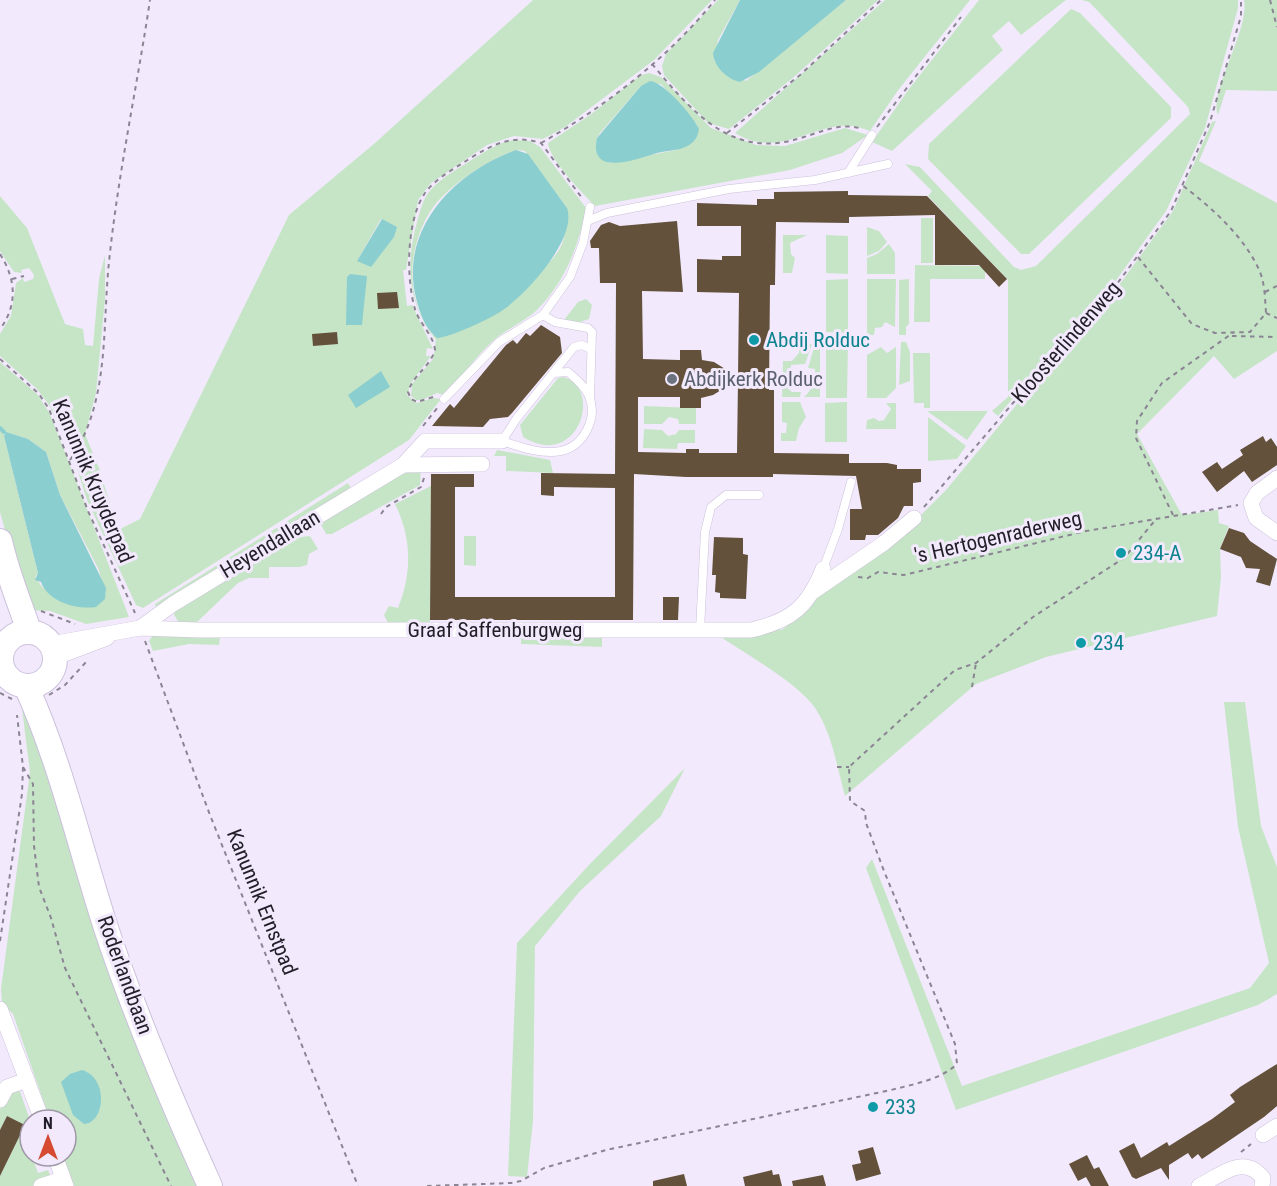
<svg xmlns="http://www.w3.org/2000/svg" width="1277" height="1186" viewBox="0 0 1277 1186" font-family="'Roboto Condensed',sans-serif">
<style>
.green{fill:#c6e5c7;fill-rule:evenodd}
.water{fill:#8bcecf}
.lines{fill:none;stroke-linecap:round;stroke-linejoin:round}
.stream{stroke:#8bcecf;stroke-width:4}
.building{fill:#63513b;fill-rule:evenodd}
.lane-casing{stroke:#ccc0dc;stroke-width:9}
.street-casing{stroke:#ccc0dc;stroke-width:16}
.primary-casing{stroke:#ccc0dc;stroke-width:26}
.path{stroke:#8b8593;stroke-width:2;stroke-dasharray:4.5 4.5;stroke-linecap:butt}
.lane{stroke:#fff;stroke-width:8}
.street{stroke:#fff;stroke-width:15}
.primary{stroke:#fff;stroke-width:24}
.culture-dot{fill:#0f9aa8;stroke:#f2eafc;stroke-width:2}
.worship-dot{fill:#6b7280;stroke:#f2eafc;stroke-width:2}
.labels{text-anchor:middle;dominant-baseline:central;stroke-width:6;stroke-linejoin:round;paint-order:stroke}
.culture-label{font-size:21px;fill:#0d838f;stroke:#f2eafc;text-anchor:start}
.street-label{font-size:21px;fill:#221e28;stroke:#f2eafc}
.worship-label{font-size:21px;fill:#5b616d;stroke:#f2eafc;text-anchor:start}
</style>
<rect width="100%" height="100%" fill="#f2eafc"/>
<g class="green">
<path d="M533,0H712L654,60L565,127L543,139L514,136L487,145L431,183L418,200L406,270H403L407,306L412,305L433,349L427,348L426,356H431L411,383L407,395L417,403L433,398L441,399L409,440L143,608L136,605L87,500L71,450L49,405L37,389L0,356V334L11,316L16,283L23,278L24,282L33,279L34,275L29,268L21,270L22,273L14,272L0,251V196L27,228L65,324L83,329L85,345L93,346L99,279L105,255V299L96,393L85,434L99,468L117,526L120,529L140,519L289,215L375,143ZM381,219L396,227L394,237L357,261Z"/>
<polygon points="718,0 740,0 718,40 714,60 719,67 746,81 846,0 878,0 794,77 729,129 708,123 664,75 662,66 666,54"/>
<path d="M885,0H970L899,89L870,131C823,109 785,164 735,133Z"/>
<polygon points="979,0 1066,0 1021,35 1009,21 992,36 1003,50 892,151 872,142 909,89"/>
<polygon points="1082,0 1238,0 1238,8 1205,128 1166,211 1086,322 1030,378 998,416 992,411 1008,397 1008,280 928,196 932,191 905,164 920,167 1014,267 1021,270 1036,266 1190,114 1188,107 1095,8 1089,2"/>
<path d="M1244,0H1277V91L1226,90L1218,115C1208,93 1250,29 1244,0Z"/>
<polygon points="1071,9 1080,13 1171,107 1171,118 1029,254 1021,254 928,159 929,144"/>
<path d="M649,73L661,77L711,128L756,145L785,146L845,128L868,135L842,153L790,170L595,206C583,194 549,159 548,143L590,115L641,75ZM661,84L697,125L676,150L609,163L597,138L600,133L641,86Z"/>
<path d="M1216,121L1199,161L1277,203V351L1234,379L1214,356L1137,434L1182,515L1218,510L1219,523L1229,526L1220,549L1221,577L1217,616L1046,657L976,684L845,796C837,767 832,733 815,708C798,683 744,653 718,635L776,627L781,630L787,626L788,621L915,521L946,490L1027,392L1080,339L1173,211L1212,122Z"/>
<path d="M515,140L530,141L540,147L586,208C579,246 564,284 536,311C523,322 507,329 494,340C475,357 462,377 444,395L437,393L422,400H416L411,396L412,384L433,359L436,340C408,306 405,264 417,222C420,212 422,201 429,192C440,178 459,168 473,159C487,151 499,142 515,140ZM516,150L525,151L567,208C566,219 566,231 563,241C559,254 547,265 538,274C503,312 485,326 433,335C405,300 407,249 430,212C445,187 489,159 516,150Z"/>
<rect x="921" y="218" width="12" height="45"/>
<polygon points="867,227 879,231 887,242 879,251 867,256"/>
<polygon points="783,235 807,235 790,243 791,254 795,258 792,273 783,273"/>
<polygon points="826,235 848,236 848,274 826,273"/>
<polygon points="889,244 895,253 895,274 867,274 867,258 877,254"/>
<polygon points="915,265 985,266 985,279 930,279 930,322 914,322"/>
<polygon points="848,279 848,333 826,332 826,280"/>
<polygon points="867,279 896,279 895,327 885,322 882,327 875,328 874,335 867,335"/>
<polygon points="909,279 909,324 906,327 906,335 899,335 899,280"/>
<polygon points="586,299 592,305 589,319 580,322 564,320 578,302"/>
<polygon points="901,342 906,342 910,352 910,381 899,385"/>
<polygon points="800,344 812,344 805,364 791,365 790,373 784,376 784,385 792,392 801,392 800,397 782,397 783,361 792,361 799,353"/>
<path d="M815,344H820V397H804C812,391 816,378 815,369L808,368Z"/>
<polygon points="826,344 848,344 847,398 826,398"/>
<polygon points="881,347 887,353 896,347 896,388 886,398 867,398 867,355"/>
<polygon points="913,353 930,353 930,408 924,408 924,403 914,403"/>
<path d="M0,362L38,395L50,414L129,617L86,624L50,611L27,610L0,512ZM5,432L28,439L46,452L60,495L98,568L106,594L43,588L35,577L38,573L4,436Z"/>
<path d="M563,377C604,388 578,471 523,437L520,425L558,378Z"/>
<polygon points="782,402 800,402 806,417 799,428 796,441 781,441 781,433 786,433 787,423 782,422"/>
<polygon points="847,402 847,442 825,442 825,403"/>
<polygon points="886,403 896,403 896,429 866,429 867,420 874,418 879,421 884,420 891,409"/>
<polygon points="644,406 696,408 696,424 679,424 678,419 669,417 662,424 644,424"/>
<polygon points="927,411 988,411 967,440"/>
<polygon points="928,417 966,446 957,459 928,461"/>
<polygon points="644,429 662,430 668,436 676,434 679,430 695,430 695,443 678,443 677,449 643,448"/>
<polygon points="497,450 550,460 553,473 506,471 506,456 494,456"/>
<polygon points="409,467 421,468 420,485 332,534 326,534 319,521"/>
<polygon points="348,483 352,490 156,608 155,604"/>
<path d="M431,486L430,624L389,625L384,615L389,606L398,608C412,574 412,538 395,504Z"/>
<polygon points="298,532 301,537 310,536 318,549 309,554 307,565 300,567 269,567 269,578 249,578 238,583 195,624 180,624 174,615 178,604"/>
<polygon points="464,536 476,536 476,566 464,565"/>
<polygon points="153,635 602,635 602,647 521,644 521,637 220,637 219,645 189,644 153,651 149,641"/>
<polygon points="1224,702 1245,702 1261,826 1277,867 1277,994 1258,1005 956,1110 866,868 872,859 962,1086 1250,988 1269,963 1238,827"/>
<polygon points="22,709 30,709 199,1186 74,1186 63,1156 66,1156 66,1120 50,1120 13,1014 2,1003 1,989 30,772"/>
<polygon points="685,768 661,816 580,891 535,946 533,1121 527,1177 508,1176 517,943 589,865"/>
<polygon points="18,1086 30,1120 30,1135 25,1137 38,1173 48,1170 52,1179 36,1186 0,1186 0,1176 25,1125 7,1116 0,1130 0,1107"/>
</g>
<g class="water">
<path d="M740,0H846L759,72L740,82C727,79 714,67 713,53Z"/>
<path d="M650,81C664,82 693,116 699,129C698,134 697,138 693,142C684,151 669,150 657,153C639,158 588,179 597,138L641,86Z"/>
<path d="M516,150L528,154L567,208C578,239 524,297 500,312C488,320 450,337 437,338C424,327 420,313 416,298C399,228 455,172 516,150Z"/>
<polygon points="382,219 397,227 394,237 371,267 357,261"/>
<polygon points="350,274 367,276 362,325 346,325 347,277"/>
<polygon points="381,371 390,387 356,408 348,395"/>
<path d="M6,432L28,439L46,452L60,495L106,588L105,599L96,607C77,610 48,602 41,582L35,580L38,573L4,436Z"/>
<path d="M82,1070C109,1078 105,1123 84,1124L73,1115L61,1082L70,1074Z"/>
</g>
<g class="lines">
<polyline class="stream" points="0,428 4,432"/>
</g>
<g class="building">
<path d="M848,191V195L927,196L1007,279L999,287L979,265H935V215L849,217V223L776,222L775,285H770L769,390H774V453L849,454V463H887L897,465V469H921V482L913,483V506H904L898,518L878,535H866L865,540H850V509H862L856,476L773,474V477H686L634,474L633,620H430L431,474H474V487H455V597H615V488L554,487V496L541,495V473L615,474L616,283H600L599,248H591L590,241L601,225L609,222L620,226L677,221L683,292L642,291L643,359L680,360V350H701L702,360L714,362L738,377L739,293L697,292V259L722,260V256H741V226H697V203L757,205V199H774V192ZM738,380L737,453H699V449H686V453L638,452V397H680V408H701V398L713,395Z"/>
<polygon points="397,292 399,308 378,309 377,293"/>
<polygon points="541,325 560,337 562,353 512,413 508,417 490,419 483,427 432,426 450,404 454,408 506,345 513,340 517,344 526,333 530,336"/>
<polygon points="337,332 338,344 313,346 312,334"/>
<polygon points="1263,436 1266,442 1271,438 1277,447 1277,465 1252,482 1244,471 1217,492 1202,472 1217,462 1222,469 1243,455 1240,450"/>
<polygon points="1229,528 1244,533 1250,541 1277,559 1270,586 1256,582 1260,569 1246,568 1241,557 1220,549"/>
<polygon points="714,537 743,538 743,554 748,555 746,599 720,598 720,593 715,592 716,575 712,575"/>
<polygon points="663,597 679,597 678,620 663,620"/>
<polygon points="1277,1064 1277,1106 1264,1117 1202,1159 1198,1154 1192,1159 1188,1153 1169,1165 1169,1180 1161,1168 1136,1179 1132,1177 1119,1151 1134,1143 1141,1158 1167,1142 1169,1146 1212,1119 1235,1102 1230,1095 1240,1087"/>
<polygon points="7,1116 25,1125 0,1176 0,1130"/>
<polygon points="873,1147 881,1174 856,1181 852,1165 861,1163 858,1151"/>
<polygon points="1087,1155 1094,1169 1099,1167 1109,1186 1091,1186 1086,1177 1078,1181 1069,1164"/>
<polygon points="772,1170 773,1175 779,1174 782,1186 745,1186 743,1177"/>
<polygon points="684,1174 687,1186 653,1186 653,1181"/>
<polygon points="823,1175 826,1186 793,1186 792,1181"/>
</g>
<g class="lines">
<defs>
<g id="lane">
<polyline points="848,173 872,135"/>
<polyline points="590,220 607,213 729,189 815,180 888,164"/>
<polyline points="543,315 555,322 588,328 592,332 590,397"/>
<path d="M554,373L568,372C576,379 585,386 589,396C598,418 584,446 561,451C542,455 520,447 502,441L517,418L574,347L582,345L591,349"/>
<polyline points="444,399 499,342 543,315 570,277 583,243 590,207"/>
<polyline points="823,569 838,529 851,482"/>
<polyline points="700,630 705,532 711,507 726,495 759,495"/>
</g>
<g id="street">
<polyline points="403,465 482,464"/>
<polyline points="1277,478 1257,493 1251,503 1256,518 1277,533"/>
<polyline points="814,591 884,543 914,518"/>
<polyline points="140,628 173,604 403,465 425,441 502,441"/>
<path d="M51,644L140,628L198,630H751C791,621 808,607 823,569"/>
<polyline points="54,658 107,638"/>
<polyline points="0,672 3,671"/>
<polyline points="0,1009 42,1120"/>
<polyline points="0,1100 7,1087 27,1080"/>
<polyline points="1263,1135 1277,1126"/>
<polyline points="55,1156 66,1186"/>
<polyline points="41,1186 63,1179"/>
<path d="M1199,1186C1220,1176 1243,1153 1263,1178L1262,1186"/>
</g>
<g id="primary">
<path d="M0,541C7,573 19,601 29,631"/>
<circle cx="28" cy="659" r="27"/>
<path d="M26,686C61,763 80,848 106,928C135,1016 172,1102 210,1186"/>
</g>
</defs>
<use href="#lane" class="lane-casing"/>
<use href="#street" class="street-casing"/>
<use href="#primary" class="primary-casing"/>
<g class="path">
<polyline points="1270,0 1277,27"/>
<path d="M652,64C694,114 733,161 804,137C823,131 843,122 862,129"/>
<polyline points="877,127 961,17"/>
<polyline points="727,133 800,75 881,0"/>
<path d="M541,143C606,106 668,58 715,0"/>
<path d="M0,254C16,279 18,305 0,329"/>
<path d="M1138,257L1192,324L1215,333L1250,332L1266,313C1265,299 1265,285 1260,272C1245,237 1212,208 1182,185"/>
<polyline points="12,279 24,276"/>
<polyline points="1265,292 1277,286"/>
<polyline points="1266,313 1277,318"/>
<polyline points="1232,336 1277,337"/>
<polyline points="0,359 39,394 49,409 88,511 135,613"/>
<path d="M433,397L417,402L411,399L408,392C413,375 430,367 435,350C434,336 419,323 415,309C406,279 406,220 425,193C436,178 454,169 469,159C493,144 513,134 541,143L582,198"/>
<polyline points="423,426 438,407"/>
<path d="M70,460C110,403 102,329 109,262C118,174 137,87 150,0"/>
<polyline points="924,507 1013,403 1088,323 1171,211 1210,122 1241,16 1241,0"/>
<polyline points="381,514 386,507 421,487 424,478"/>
<polyline points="1173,515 1136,438 1137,421 1162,383 1234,332"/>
<polyline points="858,577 868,578 878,572 904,575 1086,531 1238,505"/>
<polyline points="41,611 75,624"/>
<polyline points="145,641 210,815 358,1186"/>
<polyline points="972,687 976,663"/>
<polyline points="0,693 12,699"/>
<polyline points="49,695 65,685 87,661"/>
<polyline points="23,767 33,784 34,846 39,887 51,918 65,968 171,1186"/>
<polyline points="837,767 849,767"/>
<polyline points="0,941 22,794 23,767 17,715"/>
<polyline points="1241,1152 1251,1144"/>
<path d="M427,1186L511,1183L521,1181L544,1168L606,1150L891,1090C914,1084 940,1080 957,1064L955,1044L884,871L866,823L865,811L850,801L849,767L955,670L976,663L1033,617L1124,558L1157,518"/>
</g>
<use href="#lane" class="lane"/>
<use href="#street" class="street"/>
<use href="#primary" class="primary"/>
</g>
<g class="culture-dot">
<circle cx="754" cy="340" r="6"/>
<circle cx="1121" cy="553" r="6"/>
<circle cx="1081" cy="643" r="6"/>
<circle cx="873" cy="1107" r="6"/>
</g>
<circle class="worship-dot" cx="672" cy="379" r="6"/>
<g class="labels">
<g class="culture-label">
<text x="766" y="340">Abdij Rolduc</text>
<text x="1133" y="553">234-A</text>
<text x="1093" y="643">234</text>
<text x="885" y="1107">233</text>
</g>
<g class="street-label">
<text transform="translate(1066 342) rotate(-49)">Kloosterlindenweg</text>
<text transform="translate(93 481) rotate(67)">Kanunnik Kruyderpad</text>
<text transform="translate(998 537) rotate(-13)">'s Hertogenraderweg</text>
<text transform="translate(270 544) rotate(-31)">Heyendallaan</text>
<text x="495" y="630">Graaf Saffenburgweg</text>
<text transform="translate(262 902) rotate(68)">Kanunnik Ernstpad</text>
<text transform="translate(125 975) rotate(70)">Roderlandbaan</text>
</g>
<g class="worship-label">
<text x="684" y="379">Abdijkerk Rolduc</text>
</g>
</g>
<g transform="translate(48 1138)"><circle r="28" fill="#f2eafc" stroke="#9f98a7" stroke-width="1.5"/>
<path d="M0-4.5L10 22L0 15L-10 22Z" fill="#d54a31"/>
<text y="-9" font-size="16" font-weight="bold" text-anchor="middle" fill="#221e28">N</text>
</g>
</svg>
